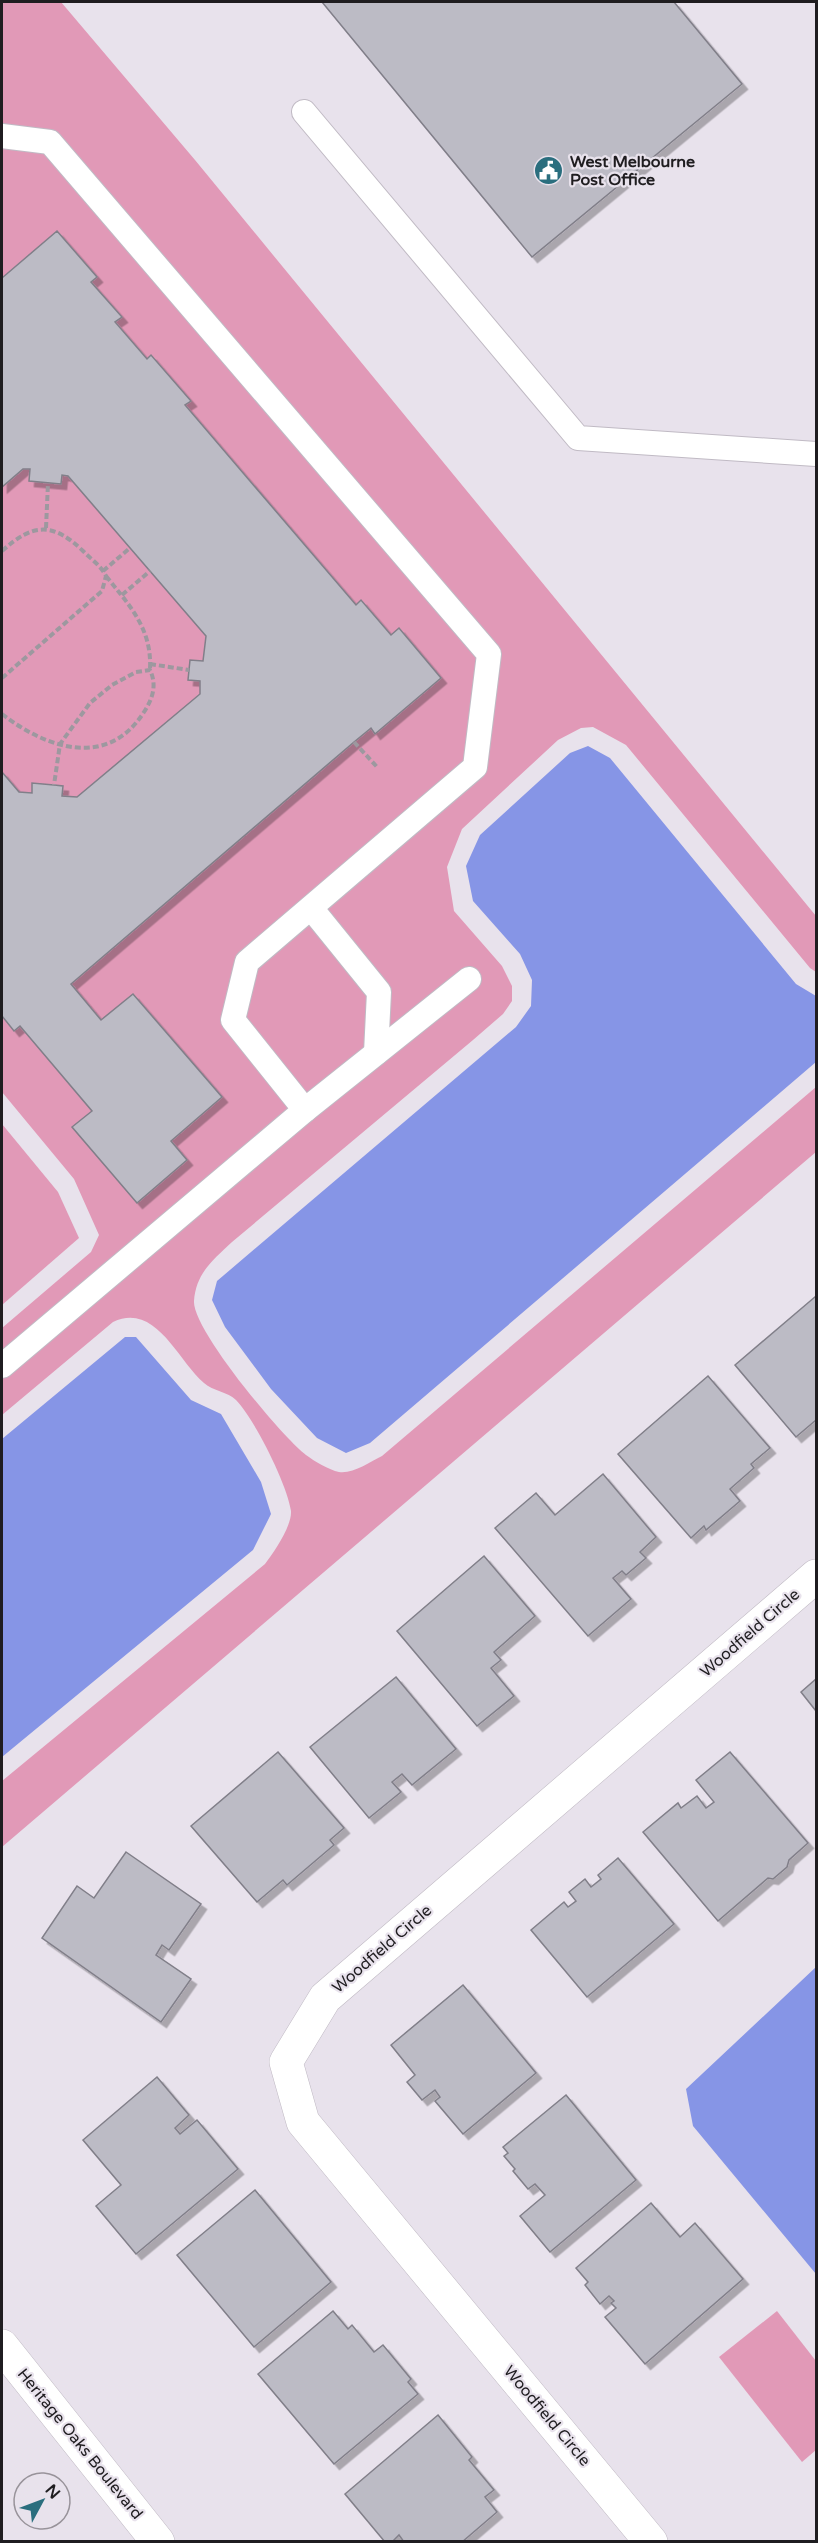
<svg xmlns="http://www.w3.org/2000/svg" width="818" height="2543" viewBox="0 0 818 2543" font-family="'Varela Round',sans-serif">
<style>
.green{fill:#e199b7}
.water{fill:#8695e6}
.building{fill:#bcbbc5;stroke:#817f89;stroke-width:1.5;filter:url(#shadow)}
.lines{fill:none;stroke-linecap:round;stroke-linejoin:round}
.service-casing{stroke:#c0bac4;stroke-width:26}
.minor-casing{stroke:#c0bac4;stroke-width:34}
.path{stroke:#9d989f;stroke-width:4;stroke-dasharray:6 3;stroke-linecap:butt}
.service{stroke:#fff;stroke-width:24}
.minor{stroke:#fff;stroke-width:33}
.labels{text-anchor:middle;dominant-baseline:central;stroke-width:4.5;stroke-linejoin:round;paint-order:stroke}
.poi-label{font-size:16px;font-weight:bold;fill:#1f1d20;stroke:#e8e2ec;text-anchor:start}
.street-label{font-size:16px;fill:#1f1d20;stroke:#e8e2ec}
</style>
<defs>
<filter id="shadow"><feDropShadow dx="5.5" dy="5.5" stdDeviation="0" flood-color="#0004"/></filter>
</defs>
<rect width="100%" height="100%" fill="#e8e2ec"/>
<g class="green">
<path d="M2,2H61L195,160L816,916V972L810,968L626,745L593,727L581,728L558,740L462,829L447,867L454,911L502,966L512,986V1001L503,1014L473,1040L232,1242C213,1260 196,1273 194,1301C192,1329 282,1437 306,1455C314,1461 329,1470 339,1472C353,1474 370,1462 382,1456L816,1087V1152L2,1847V1781L265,1564C274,1552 292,1526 291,1511C287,1484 255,1420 236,1400C228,1392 213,1391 204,1383C177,1360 156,1302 113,1322L2,1415V1328L91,1252L99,1235L74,1179L2,1092V802L8,809L62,821L215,704L225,628L79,458L16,452L2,464Z"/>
<polygon points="23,469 30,469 29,481 61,484 62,475 68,476 206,636 203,661 190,660 188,679 200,681 200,694 77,797 62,796 63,787 33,783 32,793 19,792 2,772 2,487"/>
<polygon points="2,1124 58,1192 79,1238 2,1305"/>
<polygon points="777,2311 816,2361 816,2450 802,2462 719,2357"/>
</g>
<g class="water">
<polygon points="588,746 610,758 796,984 816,996 816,1062 370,1443 346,1453 317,1438 271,1389 225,1327 212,1300 217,1281 516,1027 531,1006 532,980 520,954 473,901 466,866 480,835 570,753"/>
<polygon points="125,1337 136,1337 191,1400 221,1414 261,1482 271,1514 253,1550 2,1757 2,1439"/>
<polygon points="816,1967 816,1966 816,2274 693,2126 686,2089"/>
</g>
<g class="building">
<polygon points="322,2 674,2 742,84 532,257"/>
<polygon points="57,231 97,277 91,282 122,317 115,322 147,359 151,355 191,401 185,405 356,605 361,600 391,635 399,628 441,678 375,734 371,728 354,742 71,984 101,1020 133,994 222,1097 171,1141 187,1160 137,1203 72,1127 92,1111 20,1026 14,1031 2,1016 2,772 19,792 32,793 32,783 54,785 63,786 62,796 77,797 200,694 200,681 188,680 190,660 203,661 206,636 68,476 62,475 61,484 29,481 30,469 23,469 2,487 2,278"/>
<polygon points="816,1296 816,1420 796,1437 735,1365"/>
<polygon points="708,1376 770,1448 751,1464 754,1468 730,1489 740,1501 706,1530 704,1526 691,1538 618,1454"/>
<polygon points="603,1474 656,1537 640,1552 646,1558 626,1575 622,1571 613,1578 631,1599 588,1636 495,1528 536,1493 555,1515"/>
<polygon points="484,1556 535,1616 494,1652 501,1660 491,1668 514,1696 477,1726 397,1631"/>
<polygon points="396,1677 456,1749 412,1785 402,1774 392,1782 401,1792 369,1818 310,1747"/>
<polygon points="816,1679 816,1711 801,1692"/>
<polygon points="278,1752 344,1828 330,1840 334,1845 287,1885 283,1880 257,1902 191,1826"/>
<polygon points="730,1752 808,1843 789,1860 787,1867 773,1879 768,1878 718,1921 643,1832 678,1803 681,1808 697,1796 706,1808 714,1802 696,1780"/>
<polygon points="126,1852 201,1904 169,1950 162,1945 156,1955 191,1979 161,2022 42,1938 77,1886 94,1898"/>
<polygon points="618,1858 674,1924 587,1997 531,1930 564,1902 568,1907 576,1901 569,1892 585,1879 591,1887 601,1879 598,1875"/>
<polygon points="463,1985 536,2073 463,2134 435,2101 440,2097 435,2090 422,2100 407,2082 415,2075 391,2045"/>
<polygon points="157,2077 189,2115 175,2128 180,2134 197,2120 238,2169 136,2254 96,2206 121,2185 83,2140"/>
<polygon points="566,2095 636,2180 550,2252 520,2216 545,2195 535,2184 528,2189 513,2171 515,2169 504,2156 508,2153 503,2147"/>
<polygon points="255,2190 331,2282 254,2347 177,2255"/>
<polygon points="651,2203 680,2237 695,2223 743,2279 645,2364 605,2317 616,2308 611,2303 614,2301 609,2296 600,2304 585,2285 588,2282 576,2268"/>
<polygon points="333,2311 348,2329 352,2325 374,2352 383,2345 411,2379 408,2382 418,2394 334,2464 258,2374"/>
<polygon points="438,2415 472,2457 469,2460 494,2490 485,2497 497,2512 462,2542 404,2542 399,2535 392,2542 385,2542 345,2494"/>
</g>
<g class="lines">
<defs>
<g id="service">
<polyline points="304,112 578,438 816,454"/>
<polyline points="2,136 50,142 489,654 475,767 247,962 233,1020 305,1110 2,1366"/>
<polyline points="311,908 379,992 376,1053"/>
<polyline points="305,1110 469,979"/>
</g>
<g id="minor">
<polyline points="2,2346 158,2542"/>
<polyline points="651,2542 303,2122 286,2062 325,1998 816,1576"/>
</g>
</defs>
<use href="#service" class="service-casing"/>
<use href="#minor" class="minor-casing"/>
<g class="path">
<polyline points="46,528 48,483"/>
<path d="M2,551C33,523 53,522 83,551C91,559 101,566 106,576L102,591L2,678"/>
<polyline points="103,571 130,548"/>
<path d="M106,576C130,606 152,629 150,669"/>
<polyline points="122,595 150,571"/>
<polyline points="150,664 189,670"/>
<path d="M2,714C47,749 108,769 144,712C153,698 157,685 150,670L136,672L112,685L90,703L60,744L54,785"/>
<polyline points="354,742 378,768"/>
</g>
<use href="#service" class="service"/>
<use href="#minor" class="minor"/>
</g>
<defs>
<symbol id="civic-disc" viewBox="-11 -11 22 22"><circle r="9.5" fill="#2a6e7e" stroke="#e8e2ec"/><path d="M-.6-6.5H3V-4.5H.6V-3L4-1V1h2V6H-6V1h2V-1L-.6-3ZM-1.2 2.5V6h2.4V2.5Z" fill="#fff"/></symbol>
</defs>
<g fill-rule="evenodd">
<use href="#civic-disc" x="532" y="154" width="33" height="33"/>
</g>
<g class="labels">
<g class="poi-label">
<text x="570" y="162">West Melbourne<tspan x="570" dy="18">Post Office</tspan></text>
</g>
<g class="street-label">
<text transform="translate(750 1633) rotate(-41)">Woodfield Circle</text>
<text transform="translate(382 1949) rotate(-41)">Woodfield Circle</text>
<text transform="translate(547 2416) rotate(50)">Woodfield Circle</text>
<text transform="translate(80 2444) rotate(51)">Heritage Oaks Boulevard</text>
</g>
</g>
<rect width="818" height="2543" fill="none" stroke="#1f1d20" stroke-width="6"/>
<g transform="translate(42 2501) rotate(49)"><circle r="28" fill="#e8e2ec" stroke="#98939a" stroke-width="1.5"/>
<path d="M0-4.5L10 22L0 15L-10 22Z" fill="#2a6e7e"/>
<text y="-9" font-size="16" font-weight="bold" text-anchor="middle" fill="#1f1d20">N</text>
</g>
</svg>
